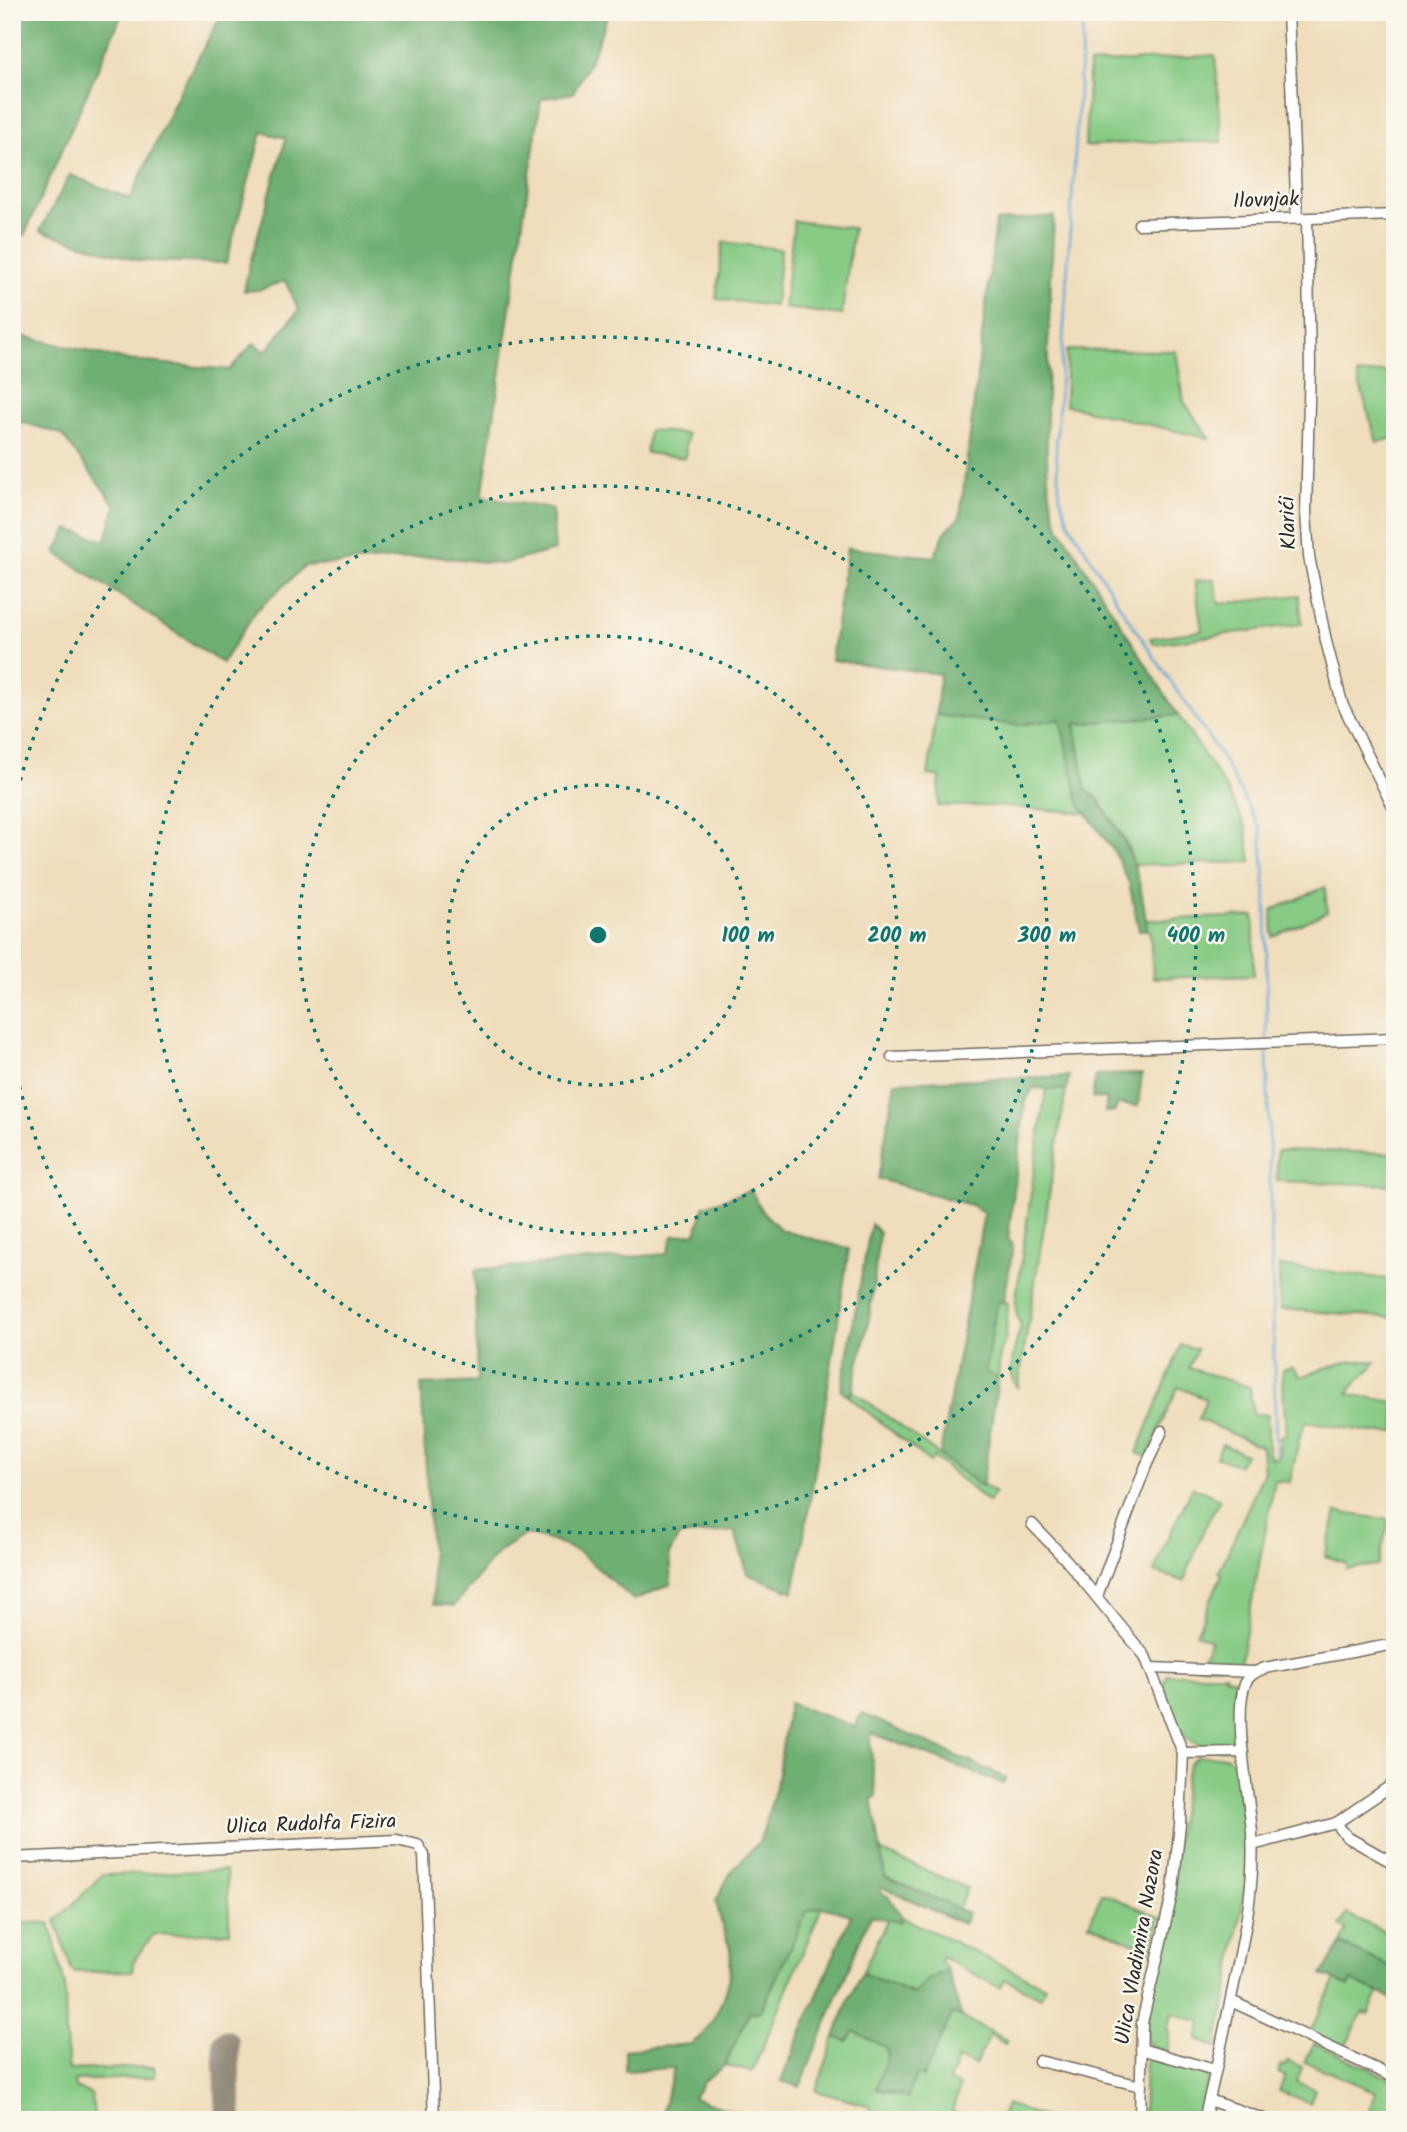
<svg xmlns="http://www.w3.org/2000/svg" width="1407" height="2132" viewBox="0 0 1407 2132" font-family="Kalam,sans-serif">
<style>
.green{fill:#88cb85;stroke:#5a7b58;stroke-width:2}
.forest{fill:#6eaf72;stroke:#4c6d4e;stroke-width:2}
.lines{fill:none;stroke-linecap:round;stroke-linejoin:round}
.stream{stroke:#62a5d6;stroke-width:2.5}
.taxiway{stroke:#8d8473;stroke-width:26}
.minor-casing{stroke:#70695d;stroke-width:13}
.minor{stroke:#fff;stroke-width:10}
.ring{fill:none;stroke:#0f766e;stroke-width:3.5;stroke-dasharray:3.5 7}
.labels{text-anchor:middle;dominant-baseline:central;stroke-width:5;stroke-linejoin:round;paint-order:stroke}
.street-label{font-size:21px;fill:#2b2b2b;stroke:#fbf7ec}
.centre{fill:#0f766e;stroke:#fbf7ec;stroke-width:3.5}
.ring-label{font-size:21px;text-anchor:middle;font-weight:bold;fill:#0f766e;stroke:#fbf7ec;stroke-width:5;stroke-linejoin:round;paint-order:stroke}
</style>
<rect width="100%" height="100%" fill="#fbf7ec"/>
<filter id="ink" filterUnits="userSpaceOnUse"><feTurbulence type="fractalNoise" baseFrequency=".0143" numOctaves="2"/><feDisplacementMap in="SourceGraphic" scale="14" xChannelSelector="R" yChannelSelector="G"/><feConvolveMatrix kernelMatrix="1 2 1 2 8 2 1 2 1" color-interpolation-filters="sRGB"/></filter>
<filter id="wash" filterUnits="userSpaceOnUse"><feTurbulence type="fractalNoise" baseFrequency=".00686" numOctaves="4" result="noise"/><feDisplacementMap in="SourceGraphic" scale="28" xChannelSelector="R" yChannelSelector="G"/><feGaussianBlur stdDeviation="1.57" result="paint"/><feColorMatrix in="noise" values="0 0 0 0 0 0 0 0 0 0 0 0 0 0 0 0 0 1.4 0 .05"/><feComposite in="paint" operator="in"/></filter>
<g filter="url(#wash)">
<rect width="100%" height="100%" fill="#efddbb"/>
<g class="green">
<polygon points="1215,55 1222,142 1146,142 1085,146 1089,64"/>
<polygon points="794,221 853,228 842,315 784,308"/>
<polygon points="723,242 781,249 775,306 716,299"/>
<polygon points="1067,350 1176,351 1184,402 1210,439 1065,405"/>
<polygon points="1395,371 1395,438 1377,442 1357,375"/>
<polygon points="649,430 687,434 685,458 646,453"/>
<polygon points="1214,579 1219,604 1299,595 1302,624 1153,644 1150,638 1202,631 1195,581"/>
<polygon points="936,715 1017,725 1060,719 1079,803 1087,813 997,806 938,806 940,777 928,775"/>
<polygon points="1178,715 1227,790 1246,827 1251,862 1134,865 1126,842 1097,796 1086,791 1075,724"/>
<polygon points="1325,887 1327,912 1273,937 1272,910"/>
<polygon points="1254,916 1254,975 1153,978 1150,931 1147,930 1146,920"/>
<path d="M1046,1089L1066,1090L1018,1388C1004,1378 1017,1340 1021,1325C1009,1307 1021,1278 1022,1256Z"/>
<polygon points="1277,1150 1395,1153 1395,1185 1277,1181"/>
<polygon points="1279,1266 1395,1280 1395,1318 1280,1309"/>
<polygon points="1004,1301 1008,1303 1006,1338 1000,1354 998,1379 985,1371 997,1302"/>
<path d="M1181,1345L1197,1349L1189,1368L1250,1387L1253,1414L1268,1415V1453L1273,1459L1279,1457L1280,1436L1286,1435L1282,1370L1292,1367L1301,1377C1327,1368 1348,1357 1376,1362C1368,1375 1354,1380 1348,1394L1395,1402V1432L1375,1433L1306,1421L1300,1436L1290,1482L1275,1481L1240,1663L1228,1664V1666L1199,1665L1211,1640L1196,1634L1222,1574L1219,1572L1264,1472L1262,1447L1198,1419L1206,1399L1178,1387L1147,1457L1137,1453Z"/>
<polygon points="853,1391 981,1486 983,1484 995,1493 988,1502 934,1457 930,1462 848,1396"/>
<polygon points="1222,1444 1245,1454 1238,1465 1216,1457"/>
<polygon points="1193,1487 1220,1499 1204,1529 1184,1581 1154,1572 1164,1546"/>
<polygon points="1336,1512 1389,1520 1378,1565 1346,1569 1346,1563 1325,1556"/>
<path d="M1167,1674H1225L1226,1677L1234,1679L1235,1739L1228,1749C1177,1749 1178,1727 1162,1686Z"/>
<polygon points="1227,1756 1228,1759 1234,1761 1241,1770 1247,1873 1227,1998 1216,2047 1197,2039 1202,2022 1172,2013 1167,2030 1170,2031 1167,2053 1149,2045 1145,2036 1187,1770 1189,1764 1197,1757"/>
<polygon points="880,1851 967,1888 958,1909 885,1877"/>
<polygon points="226,1870 230,1932 153,1935 133,1962 133,1971 74,1972 71,1968 56,1921 102,1875"/>
<polygon points="1102,1893 1160,1917 1151,1951 1089,1924"/>
<polygon points="822,1907 752,2072 725,2065 749,2013 761,2011 807,1911"/>
<polygon points="1347,1914 1395,1937 1395,1969 1341,1944 1347,1929 1340,1926"/>
<polygon points="902,1917 1045,1986 1040,1997 1005,1979 1000,1988 942,1957 940,1961 947,1970 928,1980 914,1994 862,1973 888,1919 900,1922"/>
<polygon points="12,1922 50,1923 65,1986 66,2038 69,2070 154,2067 155,2077 74,2081 75,2088 91,2094 95,2120 12,2120"/>
<polygon points="1335,1980 1348,1985 1351,1980 1379,1992 1368,2014 1363,2012 1344,2049 1309,2034"/>
<polygon points="952,2013 1007,2040 1005,2044 990,2035 975,2065 958,2059 949,2081 960,2086 952,2112 974,2120 867,2120 870,2106 816,2091 835,2037 847,2041 854,2031 885,2047 888,2054 923,2077"/>
<polygon points="1314,2043 1395,2081 1395,2120 1369,2120 1372,2112 1369,2110 1376,2092 1305,2062"/>
<polygon points="1153,2057 1206,2074 1208,2080 1198,2120 1143,2120 1145,2062"/>
<polygon points="1288,2061 1302,2067 1297,2082 1315,2089 1310,2103 1279,2091 1285,2076 1278,2073 1281,2065 1285,2066"/>
<polygon points="1006,2104 1052,2120 1000,2120"/>
</g>
<g class="forest">
<polygon points="12,12 123,12 24,236 12,236"/>
<polygon points="223,12 609,12 591,59 573,93 541,99 482,497 552,509 555,550 502,564 434,556 305,566 256,611 222,663 56,553 68,529 105,541 116,506 61,434 12,419 12,367 17,335 126,360 229,370 254,343 265,352 299,310 285,281 258,290 244,291 249,266 286,138 262,132 226,263 139,261 40,231 70,175 130,199 180,91"/>
<path d="M1054,216C1051,280 1047,345 1047,410C1047,450 1044,489 1059,527L1178,715L1075,724L1086,790C1097,797 1099,804 1107,814C1134,854 1142,882 1147,930H1139L1129,883L1115,853L1079,803L1060,719L1017,725L936,715L940,674L831,660L847,548L934,557L945,532L960,517L996,221Z"/>
<polygon points="1142,1074 1138,1106 1117,1104 1115,1112 1105,1112 1107,1099 1092,1098 1096,1075"/>
<polygon points="1069,1076 1066,1090 1033,1088 1025,1103 1008,1238 1013,1248 1004,1301 997,1303 985,1371 998,1379 982,1487 940,1455 984,1214 971,1205 878,1179 895,1082"/>
<path d="M751,1190L761,1210L781,1230L849,1249C831,1363 816,1479 793,1592L748,1574L734,1531L679,1536L669,1554L671,1584L634,1600L579,1552L552,1541L526,1534L498,1552L454,1606L434,1604L421,1385L477,1382L475,1270L667,1254L673,1236L696,1233L704,1206Z"/>
<path d="M871,1224L879,1233C875,1269 873,1307 864,1343C860,1359 855,1374 853,1391L848,1396L841,1390Z"/>
<path d="M789,1703L855,1727L861,1713L1006,1778L1003,1784L872,1733L870,1741L876,1797L872,1798L885,1877L968,1913L963,1924L882,1887L880,1892L889,1897L902,1917L900,1922L870,1916L800,2087L781,2081L851,1915L822,1907L807,1911L761,2011L749,2013L725,2065L703,2082L693,2098L759,2120H660L674,2068L625,2071V2050L691,2044C716,2028 734,1979 730,1949C729,1942 724,1935 723,1928C720,1919 718,1910 716,1901L732,1870L759,1842L763,1831L776,1787Z"/>
<polygon points="1341,1944 1395,1969 1395,2000 1351,1980 1348,1986 1322,1974"/>
<polygon points="947,1970 962,2018 952,2014 923,2077 917,2074 907,2098 876,2088 888,2054 885,2047 854,2031 847,2041 835,2037 846,2006 862,1973 913,1994 928,1980"/>
</g>
<g class="lines">
<g class="stream">
<polyline points="1084,12 1056,449 1060,497 1069,523 1120,606 1221,756 1261,830 1266,897 1267,1038"/>
<polyline points="1267,1045 1276,1454"/>
</g>
<polyline class="taxiway" points="226,2043 229,2120"/>
</g>
</g>
<g filter="url(#ink)">
<g class="lines">
<defs>
<g id="minor">
<polyline points="1288,12 1297,219"/>
<polyline points="1307,219 1310,365 1306,513 1309,557 1326,641 1342,703 1395,811"/>
<polyline points="1139,224 1395,215"/>
<polyline points="892,1057 1395,1038"/>
<polyline points="1032,1524 1067,1561 1145,1656 1183,1753 1180,1824 1173,1890 1142,2023 1140,2120"/>
<polyline points="1097,1596 1145,1468 1162,1431"/>
<polyline points="1151,1668 1254,1672"/>
<polyline points="1183,1753 1243,1752"/>
<polyline points="1336,1823 1347,1837 1395,1864"/>
<polyline points="1253,1845 1336,1823 1395,1783"/>
<polyline points="12,1858 397,1840 418,1845 424,1855 434,2120"/>
<polyline points="1231,2001 1395,2078"/>
<polyline points="1141,2049 1215,2070"/>
<polyline points="1039,2061 1141,2086"/>
<polyline points="1209,2100 1266,2120"/>
<path d="M1204,2120C1216,2072 1226,2023 1236,1974C1246,1927 1255,1880 1252,1832C1249,1796 1233,1715 1245,1684C1248,1675 1256,1671 1265,1668L1395,1644"/>
</g>
</defs>
<use href="#minor" class="minor-casing"/>
<use href="#minor" class="minor"/>
</g>
</g>
<g class="ring">
<circle cx="598" cy="935" r="150"/>
<circle cx="598" cy="935" r="299"/>
<circle cx="598" cy="935" r="449"/>
<path d="M13 811A598 598 0 1 1 13 1059"/>
</g>
<g class="labels">
<g class="street-label">
<text transform="translate(1266 201) rotate(-2)">Ilovnjak</text>
<text transform="translate(1289 523) rotate(-92)">Klarići</text>
<text transform="translate(311 1825) rotate(-2)">Ulica Rudolfa Fizira</text>
<text transform="translate(1140 1947) rotate(-80)">Ulica Vladimira Nazora</text>
</g>
</g>
<circle cx="598" cy="935" r="10" class="centre"/>
<g class="ring-label">
<text x="748" y="942">100 m</text>
<text x="897" y="942">200 m</text>
<text x="1047" y="942">300 m</text>
<text x="1196" y="942">400 m</text>
</g>
<rect width="1407" height="2132" fill="none" stroke="#fbf7ec" stroke-width="42"/>
</svg>
